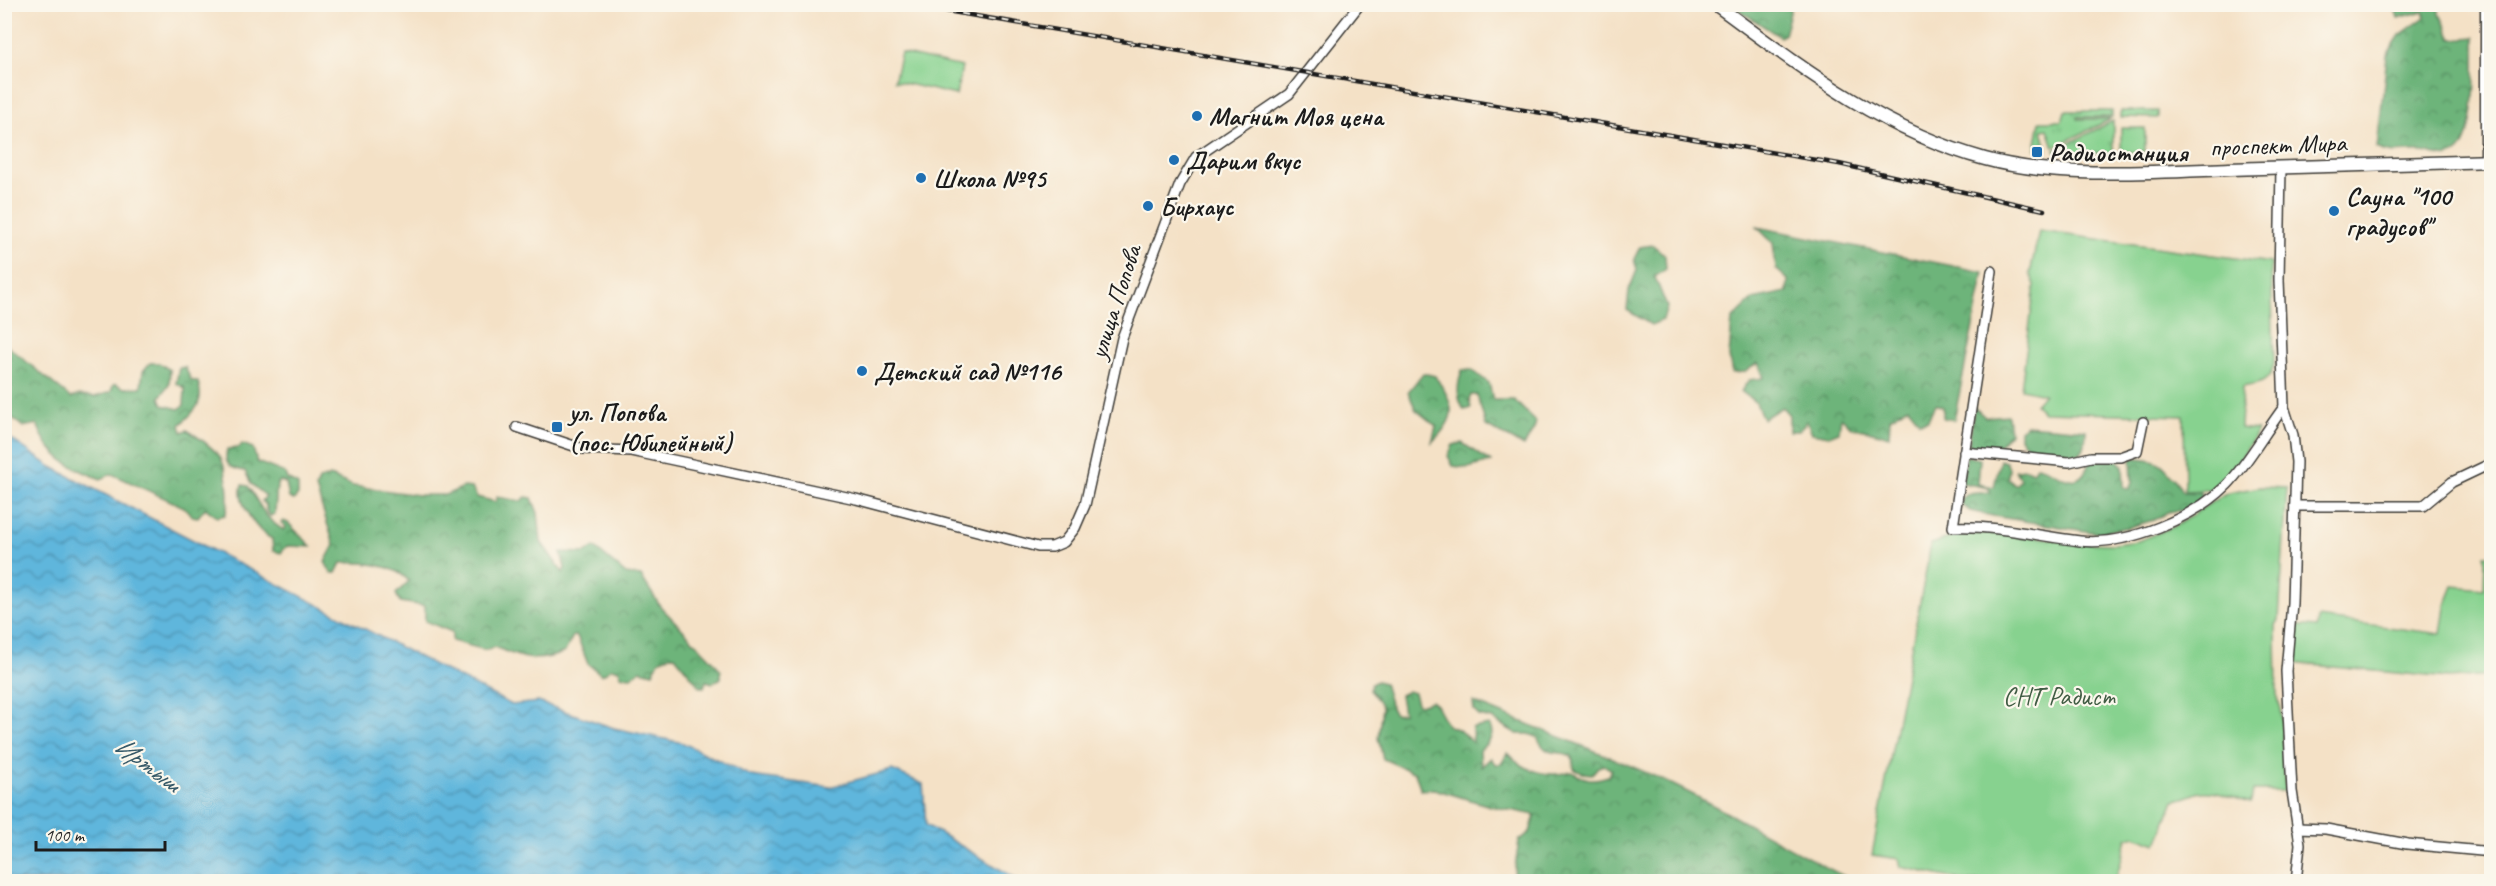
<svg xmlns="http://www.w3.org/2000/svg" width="2496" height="886" viewBox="0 0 2496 886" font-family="Caveat,sans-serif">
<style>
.grass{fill:url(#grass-tufts);stroke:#527756;stroke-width:1.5}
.forest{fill:url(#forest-crowns);stroke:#44684b;stroke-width:1.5}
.garden{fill:#87d28f;stroke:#527756;stroke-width:1.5}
.water{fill:url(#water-waves);stroke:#3e697c;stroke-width:1.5}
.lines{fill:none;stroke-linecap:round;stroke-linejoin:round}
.street-casing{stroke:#3c3a36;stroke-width:12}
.secondary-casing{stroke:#3c3a36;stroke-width:15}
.street{stroke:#fff;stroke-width:9}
.secondary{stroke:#fff;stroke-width:12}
.rail-casing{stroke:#1c1c1c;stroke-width:4.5}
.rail{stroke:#fbf7ec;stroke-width:2;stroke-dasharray:7;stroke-linecap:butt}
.poi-dot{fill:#1f6fb2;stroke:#fbf7ec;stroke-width:2}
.labels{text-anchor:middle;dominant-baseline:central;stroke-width:4.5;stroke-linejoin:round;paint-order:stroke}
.poi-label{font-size:26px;font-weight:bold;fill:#1c1c1c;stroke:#fbf7ec;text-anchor:start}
.street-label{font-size:26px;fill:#1c1c1c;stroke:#fbf7ec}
.park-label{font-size:26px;fill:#415c44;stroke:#fbf7ec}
.water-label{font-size:27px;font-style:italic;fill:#375a69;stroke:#fbf7ec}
</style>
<defs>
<pattern id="grass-tufts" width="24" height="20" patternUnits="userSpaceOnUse" patternTransform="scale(1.5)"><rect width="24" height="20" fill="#87d28f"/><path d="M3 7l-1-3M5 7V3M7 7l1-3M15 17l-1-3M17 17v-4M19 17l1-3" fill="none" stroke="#74b47b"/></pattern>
<pattern id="forest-crowns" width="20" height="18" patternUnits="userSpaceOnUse" patternTransform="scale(1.5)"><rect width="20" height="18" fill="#6db47a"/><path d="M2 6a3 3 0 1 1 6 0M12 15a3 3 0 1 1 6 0" fill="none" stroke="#599263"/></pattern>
<pattern id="water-waves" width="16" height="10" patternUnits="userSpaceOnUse" patternTransform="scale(1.5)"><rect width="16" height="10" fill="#5fb6dc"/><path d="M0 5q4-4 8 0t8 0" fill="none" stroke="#4e93b2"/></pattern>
</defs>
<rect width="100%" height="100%" fill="#fbf7ec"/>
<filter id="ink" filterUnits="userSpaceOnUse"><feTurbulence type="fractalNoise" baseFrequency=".0167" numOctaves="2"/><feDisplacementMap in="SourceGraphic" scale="12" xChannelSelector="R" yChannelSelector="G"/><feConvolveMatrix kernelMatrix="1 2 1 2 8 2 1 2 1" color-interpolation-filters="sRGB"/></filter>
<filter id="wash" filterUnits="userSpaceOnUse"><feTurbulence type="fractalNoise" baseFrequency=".008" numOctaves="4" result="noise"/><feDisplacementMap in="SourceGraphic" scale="24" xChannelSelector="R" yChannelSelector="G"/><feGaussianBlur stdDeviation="1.35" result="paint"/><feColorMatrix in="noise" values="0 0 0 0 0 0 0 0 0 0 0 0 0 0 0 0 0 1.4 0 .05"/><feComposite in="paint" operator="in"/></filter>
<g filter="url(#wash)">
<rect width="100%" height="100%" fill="#f4e1c6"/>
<g class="grass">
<polygon points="2065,111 2112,111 2112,117 2077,117 2077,119 2111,119 2054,147 2048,129 2042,130 2047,149 2035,149 2040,121 2062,121"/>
<polygon points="2121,111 2158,111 2158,118 2121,117"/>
<polygon points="2113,121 2113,153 2056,152 2055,150"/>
<rect x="2121" y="128" width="24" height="24"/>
</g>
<g class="forest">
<polygon points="1731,5 1792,4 1792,5 1784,35 1780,37"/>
<path d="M2394,5H2440V14L2452,39L2475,37C2475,60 2478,141 2457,153C2445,161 2434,153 2422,152C2404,150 2393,157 2377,148L2387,55L2400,35L2425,17L2423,11L2398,18Z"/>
<polygon points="1757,227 1984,272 1954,420 1943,418 1943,407 1935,404 1928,420 1920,422 1908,407 1890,418 1889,436 1851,427 1841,417 1839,432 1829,436 1812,433 1807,421 1799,431 1789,431 1789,415 1782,407 1763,419 1756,403 1741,391 1749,380 1764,378 1758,363 1745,372 1732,373 1729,357 1732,319 1753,299 1787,292 1788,280 1776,269 1773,243"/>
<polygon points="1653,245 1665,255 1666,269 1655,277 1667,307 1663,320 1651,325 1627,310 1629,290 1637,270 1634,259 1640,247"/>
<path d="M5,344L71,398L79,395L95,397L111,392L113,385L116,384L124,388L141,387L143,371L150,363H159L170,370L169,385L160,397L163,405L179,409L184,405L185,388L176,383L179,368L185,367L191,380L198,382C205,403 195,411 180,425L182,432L187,430C197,436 210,446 218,454C227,464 231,503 225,515L217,517L205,508L198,517L192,516L184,507L112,474L101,479C69,467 49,457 37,424L23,427L5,412Z"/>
<path d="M1462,370H1471L1489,383L1493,400H1514L1536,422L1534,429L1524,446L1486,426L1477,395H1471L1469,400L1471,408L1464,410C1456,397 1457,385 1462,370Z"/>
<path d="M1423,373L1435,376C1455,405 1459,417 1432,442L1436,426L1416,410L1408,392Z"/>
<polygon points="1974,407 1985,417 2008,415 2010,433 1995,450 1968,449"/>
<path d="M2027,425L2086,430C2085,442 2087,453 2073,456L2031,449L2020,438V430Z"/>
<polygon points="1462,443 1491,462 1468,468 1453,466 1448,456 1453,445"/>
<path d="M242,444L253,448L257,462L285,473L287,479L298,485V495L294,500L289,498L286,483L280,481L277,484L275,514L270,516L266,510V505L262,501L266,496L251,484L245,471C231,469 223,465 227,449L238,448Z"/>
<path d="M1966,456L1980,459L1978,484L1994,487L2000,460L2006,462L2009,468L2008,478L2016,485L2020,480L2015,470L2027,469L2032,472L2036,466C2057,468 2078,499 2090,460H2117L2123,466L2124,488L2129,489L2132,482L2131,458C2166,458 2164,467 2184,492H2200L2203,495L2200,500L2187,510L2168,512L2154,520L2130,527L2097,533L1993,516L1970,511L1961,504L1962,498L1968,494L1990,492L1989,488L1962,483Z"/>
<path d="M330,476L353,486L419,495H445L464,487L472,488L477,497L496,502L497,497L521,501L526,497L532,498L538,513L541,542L563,573L565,568L561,552L585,553L594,547L626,574L641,576L660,606L715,663L721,671V678L713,683L706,681L704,687H700L675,656C661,656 658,660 653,673L641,670L631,677L621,676L619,670L612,668L602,675L588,664L577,636H573L565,652C537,664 522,659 495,647L485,650L452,641V632L425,621V606L400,602L396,594L409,581C394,564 362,562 341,563L336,573H331L325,562L334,545L316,488L319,480Z"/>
<path d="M242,485L248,486C259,503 265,520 284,530L286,527L281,523L283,521L288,523L312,547L287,546L281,553L273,551L272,539C257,532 236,502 242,485Z"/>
<path d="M1377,681L1384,683L1392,710L1395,714L1403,713L1400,695L1408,691L1414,693L1417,703L1420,705L1431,701L1436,705L1447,725L1459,730L1473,743L1472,728L1489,725C1497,737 1487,743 1480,750L1481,767L1491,758L1495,764H1501L1508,753C1526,773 1547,777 1572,772C1585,780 1594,781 1608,776L1612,770L1604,765L1598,767L1592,774L1582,773L1574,769L1572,756C1554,748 1549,760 1537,737L1529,734H1517L1492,719L1479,716L1474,711L1473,702C1536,728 1601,752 1663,780C1728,810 1787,849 1852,880L1513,881L1519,841L1530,832L1535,815L1490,806L1434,789L1421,790L1415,773L1383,759L1378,738L1382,707L1370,689L1371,684Z"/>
</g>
<g class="garden">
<polygon points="901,53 962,67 956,95 894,81"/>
<path d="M2039,231L2271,263L2274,364C2269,384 2259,384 2242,387L2240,428L2257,430C2248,453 2229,473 2211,490L2185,491L2184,416L2043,412L2035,405L2044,394L2021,389L2035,285L2030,274Z"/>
<path d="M2260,487L2287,488L2279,620L2276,625L2277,698L2281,710L2285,791H2253L2251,803C2236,799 2212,788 2197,793C2189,796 2183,799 2174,800L2157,844L2135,836L2127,839L2117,875L2119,881H1966L1901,867L1899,859L1872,855L1931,544L1958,535L1997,532L2084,543L2114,544L2138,541L2177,525L2224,494Z"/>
<polygon points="2485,555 2491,555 2491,675 2449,678 2291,663 2293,625 2317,627 2318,618 2441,634 2445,606 2453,586 2484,589"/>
</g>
<polygon class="water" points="4,434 50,466 512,705 538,702 614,728 683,743 751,776 830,787 892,770 923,784 926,825 1020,881 5,881"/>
</g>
<g filter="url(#ink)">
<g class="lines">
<defs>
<g id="street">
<polyline points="2281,167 2279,280 2284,407 2293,435 2296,462 2292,603 2286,671 2292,791 2300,844 2296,882"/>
<path d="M1992,271L1953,527C1996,525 2037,536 2080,541C2127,546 2194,518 2227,485C2246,466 2267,429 2284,407"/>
<polyline points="517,427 583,449 631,451 856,499 1038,547 1052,547 1064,542 1075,528 1085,505 1122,338 1180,184 1196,157 1289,94 1360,4"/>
<polyline points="1964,452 2069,462 2091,457 2120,457 2137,451 2143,422"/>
<polyline points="2295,506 2423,506 2452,482 2492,463"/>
<polyline points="2297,828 2326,829 2407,844 2492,852"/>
</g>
<g id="secondary">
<path d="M1715,4C1799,66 1882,131 1985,159C2057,179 2154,172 2229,169C2316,166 2404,163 2492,161"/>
<polyline points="2487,161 2487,4"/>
</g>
</defs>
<use href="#street" class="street-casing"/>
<use href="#secondary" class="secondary-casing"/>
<use href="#street" class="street"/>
<use href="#secondary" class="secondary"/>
<defs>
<polyline id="rail" points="906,4 1839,164 2044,210"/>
</defs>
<use href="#rail" class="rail-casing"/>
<use href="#rail" class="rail"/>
</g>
</g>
<g class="poi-dot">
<circle cx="1197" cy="116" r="6"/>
<rect x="2031" y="146" width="12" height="12" rx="3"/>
<circle cx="1174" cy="160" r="6"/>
<circle cx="921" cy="178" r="6"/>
<circle cx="1148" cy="206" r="6"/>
<circle cx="2334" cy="211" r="6"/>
<circle cx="862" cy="371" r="6"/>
<rect x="551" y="421" width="12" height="12" rx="3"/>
</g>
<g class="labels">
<g class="poi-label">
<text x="1209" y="116">Магнит Моя цена</text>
<text x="2049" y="152">Радиостанция</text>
<text x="1186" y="160">Дарим вкус</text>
<text x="933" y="178">Школа №95</text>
<text x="2346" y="196">Сауна "100<tspan x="2346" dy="30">градусов"</tspan></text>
<text x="1160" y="206">Бирхаус</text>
<text x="874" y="371">Детский сад №116</text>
<text x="569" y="412">ул. Попова<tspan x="569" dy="30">(пос. Юбилейный)</tspan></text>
</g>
<g class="street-label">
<text transform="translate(2278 145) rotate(-2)">проспект Мира</text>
<text transform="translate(1115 302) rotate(-72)">улица Попова</text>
</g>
<g class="park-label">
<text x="2059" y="696">СНТ Радист</text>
</g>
<g class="water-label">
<text transform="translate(148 764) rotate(36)">Иртыш</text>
</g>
</g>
<rect width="2496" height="886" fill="none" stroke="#fbf7ec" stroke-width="24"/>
<path d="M36 841v9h129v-9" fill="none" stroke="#1c1c1c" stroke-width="3"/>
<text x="45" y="841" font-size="18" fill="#1c1c1c" stroke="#fbf7ec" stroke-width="4.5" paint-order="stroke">100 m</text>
</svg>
